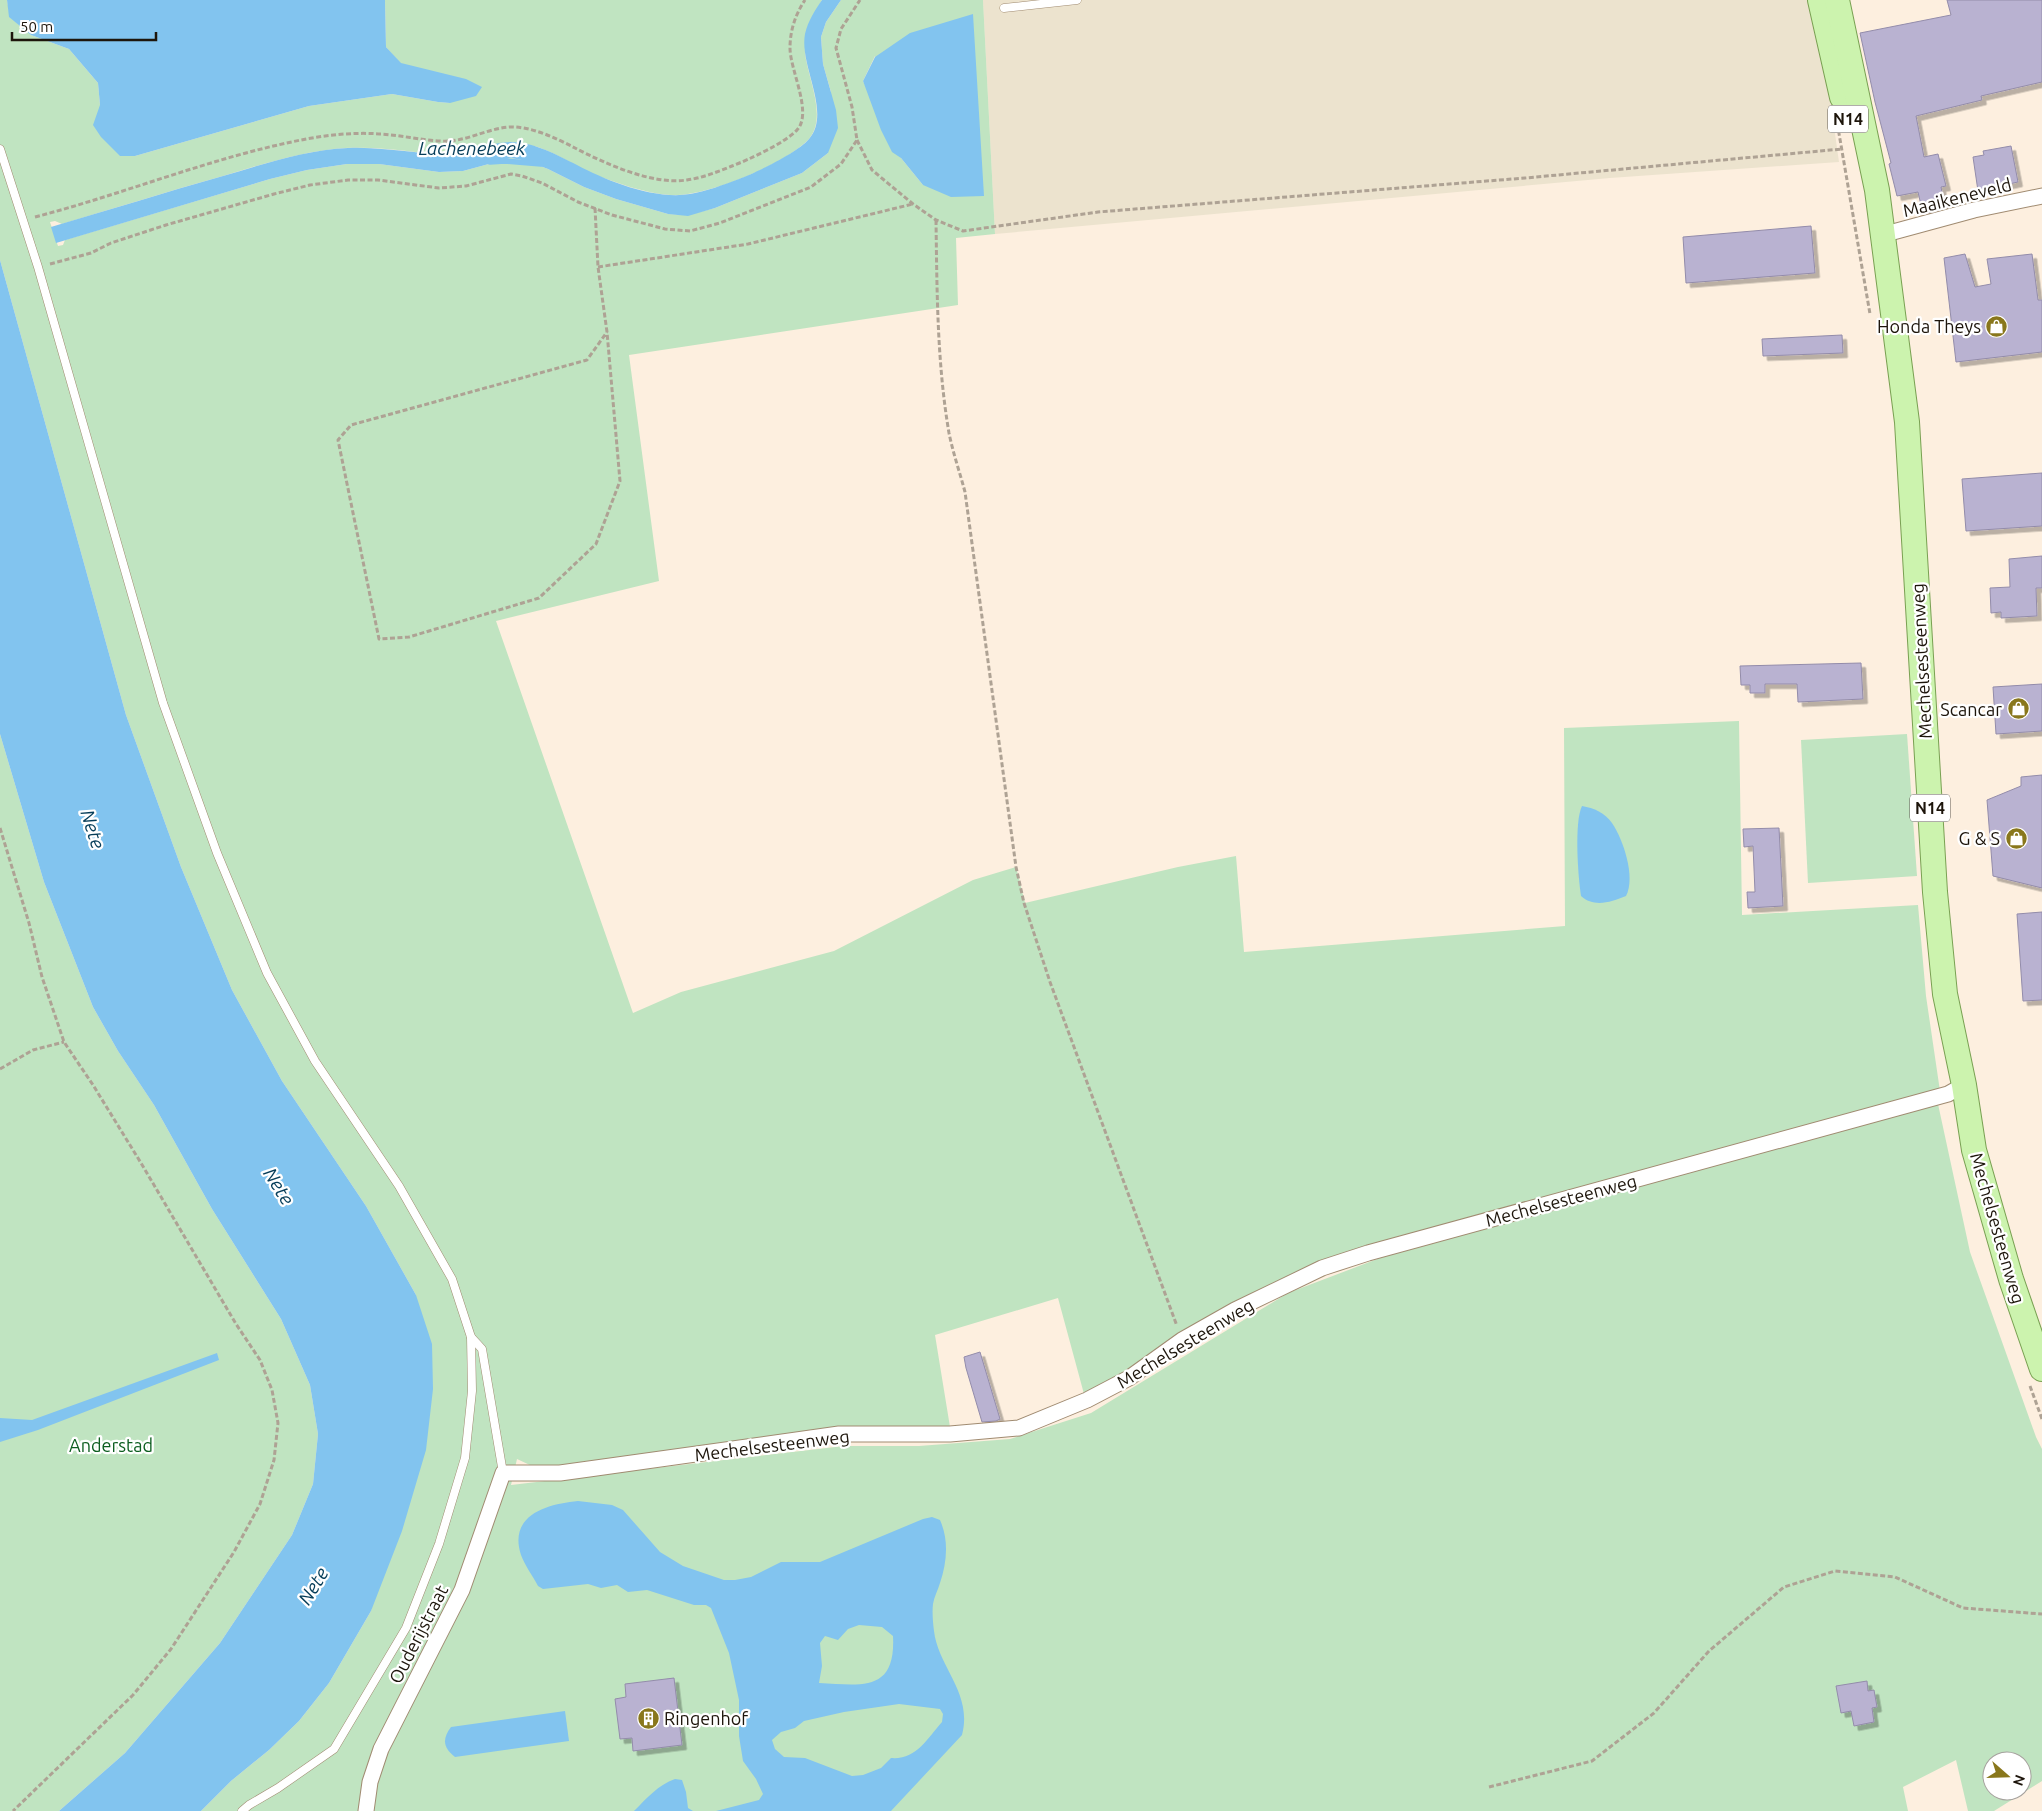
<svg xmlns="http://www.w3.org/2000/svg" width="2042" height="1811" viewBox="0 0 2042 1811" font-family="Ubuntu,sans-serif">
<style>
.industrial{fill:#ece3ce}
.green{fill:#c0e4c1;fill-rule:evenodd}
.water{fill:#82c4ef;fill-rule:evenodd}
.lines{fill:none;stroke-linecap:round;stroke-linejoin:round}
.stream{stroke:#82c4ef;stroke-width:5.5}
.building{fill:#b9b2d1;stroke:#938caa;filter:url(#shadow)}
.service-casing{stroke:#a08b71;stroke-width:9}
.minor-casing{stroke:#a08b71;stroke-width:17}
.primary-casing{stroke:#79a052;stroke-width:26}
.path{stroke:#aea294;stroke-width:3;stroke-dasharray:5 2.5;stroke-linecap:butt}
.service{stroke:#fff;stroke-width:8}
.minor{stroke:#fff;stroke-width:15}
.primary{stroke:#ccf3ae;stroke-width:24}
.labels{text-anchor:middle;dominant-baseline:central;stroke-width:4.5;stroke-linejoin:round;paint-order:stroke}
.shield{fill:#fff;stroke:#615b54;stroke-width:1}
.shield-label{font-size:16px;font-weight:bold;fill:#1d150b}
.street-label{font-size:18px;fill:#1d150b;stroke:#fff}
.poi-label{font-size:18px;fill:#1d150b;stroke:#fff;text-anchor:end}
.park-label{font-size:18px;fill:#0d5e20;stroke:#fff}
.water-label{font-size:19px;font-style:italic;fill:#053d59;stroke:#fff}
</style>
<defs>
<filter id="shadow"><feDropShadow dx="4.5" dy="4.5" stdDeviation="0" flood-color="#0004"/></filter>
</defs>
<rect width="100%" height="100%" fill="#fdefdf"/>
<polygon class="industrial" points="983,0 1816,0 1839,162 1610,178 995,234"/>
<g class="green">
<path d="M0,0H7L10,17L31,35L69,49L98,83L100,105L135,156L309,106L392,94L438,102L450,103L427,71L401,64L386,47L385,0H822C813,15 804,34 805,52C807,78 830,120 806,142C780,166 706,197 670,195C644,193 617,183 593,174C572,165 553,150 530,145C505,139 485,150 461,154C446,158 431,154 415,152C392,149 369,147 345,148C303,151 263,164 223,176C169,191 115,208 62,224L55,221L50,222L58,246L63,245L65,240L270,179L307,170L347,164H379L439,172L463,171L511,158L527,161L548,169L584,187L616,199L668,214L688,215L715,208L802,173L828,153L831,92L823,64L821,37L826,22L841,0H983L995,234L956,238L958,305L629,355L659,581L496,621L633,1013L681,992L834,951L973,880L1016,867L1025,903L1178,867L1236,856L1244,952L1565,926L1564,728L1739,721L1742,915L1918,905L1926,996L1940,1091L1845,1114L1366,1246L1319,1261L1231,1303L1178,1334L1125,1372L1084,1394L1058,1298L935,1335L950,1427H839L559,1465L532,1466L517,1459L511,1485L844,1446H919L1010,1439L1091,1413L1288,1293L1380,1258L1938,1104L1970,1252L2036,1437L2042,1449V1781L1994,1811H1968L1956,1760L1903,1787L1908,1811H201L231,1781L269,1750L299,1721L329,1683L371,1611L416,1295L366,1206L282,1081L232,990L181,867L126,715L0,260ZM875,56L923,185L901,158L863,81ZM1992,1761H2022V1791H1992Z"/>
<polygon points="0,734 44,882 93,1007 118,1051 154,1105 212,1209 281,1319 310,1385 318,1434 313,1484 292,1535 220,1643 125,1753 59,1811 0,1811"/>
<polygon points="1907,734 1917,876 1808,883 1801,740"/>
</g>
<g class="water">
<polygon points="7,0 385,0 386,47 401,63 466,79 482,87 476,96 450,103 438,102 392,94 309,106 135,156 120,156 101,137 93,125 100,105 98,83 69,49 31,35 9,17"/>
<path d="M822,0H841L826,22L821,37L823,64L836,110L838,128L828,153L802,173L715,208L688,216L668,214L616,199L584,187L548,169L527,161L511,158L463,171L439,172L379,164H347L307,170L270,179L56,243L51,227C109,210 166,192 223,176C264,164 305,150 348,148C370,147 391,150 414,152C423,153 432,156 442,156C466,156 487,142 511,142C534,142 557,155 577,165C607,181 655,200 690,194C707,191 723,185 739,179C757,172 797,153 809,139C832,112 799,66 805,34C808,21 815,10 822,0Z"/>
<polygon points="973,14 984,196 951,197 923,185 901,158 892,152 881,130 863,81 875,57 910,33"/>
<polygon points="0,260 126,715 181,867 232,990 282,1081 366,1206 416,1295 432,1344 433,1389 426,1450 402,1531 371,1611 329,1683 299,1721 269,1750 231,1781 201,1811 59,1811 125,1753 220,1643 292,1535 313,1484 318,1434 310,1385 281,1319 212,1209 154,1105 118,1051 93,1007 44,882 0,734"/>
<path d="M1582,806C1594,808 1605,813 1612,823C1623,839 1636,877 1626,896C1611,902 1594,908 1581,896C1578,877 1574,822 1582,806Z"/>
<polygon points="217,1353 219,1360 38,1430 0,1442 0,1418 32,1420"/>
<path d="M578,1501L612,1505L623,1510L660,1552L683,1566L724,1580H735L751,1577L781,1562H820L923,1519L932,1517L940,1520C949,1540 947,1562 940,1583C938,1590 934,1597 933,1604C932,1612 933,1623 934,1631C938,1667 973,1693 962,1735L891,1811H716L759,1800L763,1794L756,1779L743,1761L739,1736V1700L729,1653L711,1608L706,1605H694L647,1590L628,1592L617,1585L601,1588L588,1584L543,1589L538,1586C533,1576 525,1566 521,1555C508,1515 547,1504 578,1501ZM859,1625L882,1627L893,1636C896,1693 861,1685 819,1683L822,1666L820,1643L825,1636L838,1640L848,1629ZM899,1704L940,1709L943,1714L942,1722C927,1739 916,1760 891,1758L881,1768L863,1775L852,1776L805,1758L784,1757L775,1749L772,1740L781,1732L795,1728L804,1721L844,1712Z"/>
<path d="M565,1711L569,1741L455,1757C443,1748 442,1739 451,1727Z"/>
<path d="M675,1779L682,1780L686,1792L688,1808L693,1811H634C647,1798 658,1785 675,1779Z"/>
</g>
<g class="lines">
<polyline class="stream" points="490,162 505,161 541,164"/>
</g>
<g class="building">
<polygon points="1947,0 2042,0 2042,82 1981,96 1982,100 1916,116 1924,157 1938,154 1946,186 1941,187 1945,208 1923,214 1918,192 1897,196 1889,164 1891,163 1875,102 1860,33 1951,15"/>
<polygon points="2011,146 2018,182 1978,191 1973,157 1984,155 1983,151"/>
<polygon points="1811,226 1815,273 1686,283 1683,237"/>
<polygon points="1965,254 1975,287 1991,284 1987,259 2032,254 2038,300 2042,300 2042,352 1956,362 1944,258"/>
<polygon points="1842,335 1843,353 1763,356 1762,339"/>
<polygon points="2042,473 2042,526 1966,531 1962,479"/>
<polygon points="2042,556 2042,588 2036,588 2037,616 2001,618 2001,612 1991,613 1990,588 2010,587 2009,559"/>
<polygon points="1861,663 1863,699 1798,702 1797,684 1765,684 1765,693 1750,693 1750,685 1741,685 1740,666"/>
<polygon points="2042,684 2042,731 1996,734 1993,687"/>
<polygon points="2042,775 2042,888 1993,876 1987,800 2021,786 2021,777"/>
<polygon points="1779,828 1783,906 1748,908 1747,892 1755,892 1753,846 1744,847 1743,829"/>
<polygon points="2042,912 2042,1000 2023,1001 2017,914"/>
<polygon points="980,1352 1000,1419 996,1421 982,1422 966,1368 964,1357"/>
<polygon points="674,1678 682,1745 633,1751 632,1738 620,1739 615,1699 626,1697 625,1684"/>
<polygon points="1867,1681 1868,1691 1874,1690 1877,1707 1872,1708 1874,1722 1854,1726 1851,1711 1841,1713 1836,1686"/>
</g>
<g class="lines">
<defs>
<g id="service">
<polyline points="1004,8 1077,0"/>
<polyline points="0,149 38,267 163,703 217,853 267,973 315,1061 399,1186 452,1279 471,1337 472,1391 465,1458 439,1544 406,1628 334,1749 278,1788 249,1805 242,1811"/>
<polyline points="471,1337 482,1349 503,1473"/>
</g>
<g id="minor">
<polyline points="1882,235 1974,210 2042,196"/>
<polyline points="366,1811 370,1782 381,1749 462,1590 503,1473 560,1473 589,1469 839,1434 950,1434 1019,1428 1087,1400 1129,1378 1182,1340 1235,1310 1322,1268 1368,1253 1948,1094 1964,1085"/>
</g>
<g id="primary">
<polyline points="1820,0 1842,97"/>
<polyline points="1837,0 1877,190 1907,422 1935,892 1945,994 1964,1085 1974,1150 2011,1279 2042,1369"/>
</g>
</defs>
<use href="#service" class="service-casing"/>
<use href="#minor" class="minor-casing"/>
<use href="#primary" class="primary-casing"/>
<g class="path">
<polyline points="1836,116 1870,314"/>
<polyline points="857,140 872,170 913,204 936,220 963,231 1098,212 1525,178 1842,149"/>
<polyline points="595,208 598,267 607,332 620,481 596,544 539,598 409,637 379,639 338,440 351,425 587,360 607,332"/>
<path d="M35,217C124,194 210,158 301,140C326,135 354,132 380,134C400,135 420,140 440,141C464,143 485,129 509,127C531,126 556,138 575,148C606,164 652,185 687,180C702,178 717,172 732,166C748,160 785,143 797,130C813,113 790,70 790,48C790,31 795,15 805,0"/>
<path d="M936,220C937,291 937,363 949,433C953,453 960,473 965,492L1016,867L1024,903L1050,982L1177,1326"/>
<polyline points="50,264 91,253 111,243 166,225 274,194 310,185 348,180 378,180 439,188 466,186 511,174 522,176 542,183 578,202 612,215 665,229 690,231 720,223 811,187 841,164 857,140 852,107 836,48 841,29 860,0"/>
<polyline points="598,267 748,244 913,204"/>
<polyline points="0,828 29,923 42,977 64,1042 93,1085 141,1163 236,1324 260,1360 272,1390 278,1423 274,1460 260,1504 234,1552 171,1649 133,1695 13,1811"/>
<polyline points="0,1069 33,1050 64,1042"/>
<polyline points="2030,1386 2042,1419"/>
<polyline points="1489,1787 1592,1761 1654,1713 1709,1651 1784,1587 1835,1571 1895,1577 1963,1608 2042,1614"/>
</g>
<use href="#service" class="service"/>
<use href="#minor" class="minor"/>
<use href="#primary" class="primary"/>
</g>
<defs>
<symbol id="shop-disc" viewBox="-11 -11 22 22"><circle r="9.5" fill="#89771c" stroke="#fff"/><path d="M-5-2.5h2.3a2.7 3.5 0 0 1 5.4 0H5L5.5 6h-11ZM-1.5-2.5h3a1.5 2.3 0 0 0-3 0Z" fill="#fff"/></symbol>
<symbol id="building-disc" viewBox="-11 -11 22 22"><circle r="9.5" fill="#89771c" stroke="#fff"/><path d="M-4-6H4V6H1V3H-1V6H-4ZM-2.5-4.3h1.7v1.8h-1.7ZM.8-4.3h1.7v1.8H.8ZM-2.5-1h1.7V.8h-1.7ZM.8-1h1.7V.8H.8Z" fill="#fff"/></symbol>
</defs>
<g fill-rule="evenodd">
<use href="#shop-disc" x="1984" y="314" width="25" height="25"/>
<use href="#shop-disc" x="2006" y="696" width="25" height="25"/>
<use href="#shop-disc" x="2004" y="826" width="25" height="25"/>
<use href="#building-disc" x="636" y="1706" width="25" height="25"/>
</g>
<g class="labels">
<g class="shield">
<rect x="1828" y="105.5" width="40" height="27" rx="4"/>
<rect x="1910" y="794.5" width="40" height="27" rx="4"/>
</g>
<g class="shield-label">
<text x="1848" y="119">N14</text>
<text x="1930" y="808">N14</text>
</g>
<g class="street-label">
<text transform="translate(1957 197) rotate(-14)">Maaikeneveld</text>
<text transform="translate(1921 661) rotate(-93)">Mechelsesteenweg</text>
<text transform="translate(1561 1200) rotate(-15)">Mechelsesteenweg</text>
<text transform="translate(1998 1228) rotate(74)">Mechelsesteenweg</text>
<text transform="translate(1185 1343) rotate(-31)">Mechelsesteenweg</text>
<text transform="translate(772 1445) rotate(-7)">Mechelsesteenweg</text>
<text transform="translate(418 1634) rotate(-63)">Ouderijstraat</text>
</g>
<g class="poi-label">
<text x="1981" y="326">Honda Theys</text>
<text x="2002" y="709">Scancar</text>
<text x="2000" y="838">G &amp; S</text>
<text x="664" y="1718" text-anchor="start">Ringenhof</text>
</g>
<g class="park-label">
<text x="111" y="1445">Anderstad</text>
</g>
<g class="water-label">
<text x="472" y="148">Lachenebeek</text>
<text transform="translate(93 829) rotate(72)">Nete</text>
<text transform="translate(279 1186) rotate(58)">Nete</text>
<text transform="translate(313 1586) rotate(-59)">Nete</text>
</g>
</g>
<g transform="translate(2007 1776) rotate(110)"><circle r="24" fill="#ffffff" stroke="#a5a19d"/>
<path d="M0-4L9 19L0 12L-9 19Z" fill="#89771c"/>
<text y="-8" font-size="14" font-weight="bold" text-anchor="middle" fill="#1d150b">N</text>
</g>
<path d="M12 32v8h144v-8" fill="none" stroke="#1d150b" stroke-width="2.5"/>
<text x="20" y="32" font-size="15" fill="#1d150b" stroke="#ffffff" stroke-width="4" paint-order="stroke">50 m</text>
</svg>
